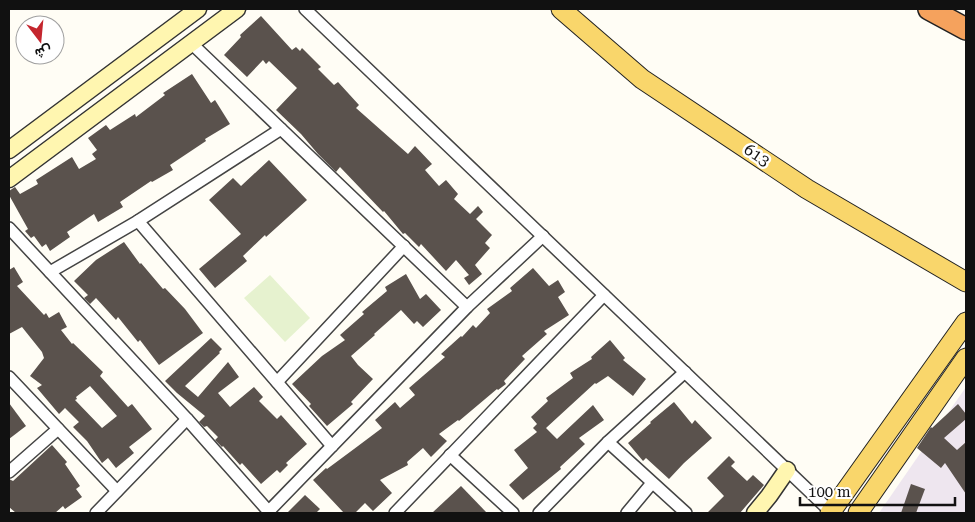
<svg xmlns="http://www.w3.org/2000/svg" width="975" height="522" viewBox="0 0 975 522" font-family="'Roboto Serif',Vazirmatn,serif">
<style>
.industrial{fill:#eee6ef}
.pitch{fill:#e6f2cf}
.building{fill:#5a524d;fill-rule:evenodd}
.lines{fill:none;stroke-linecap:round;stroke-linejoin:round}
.street-casing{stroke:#444;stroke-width:14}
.secondary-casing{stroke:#333;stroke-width:19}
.primary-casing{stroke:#222;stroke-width:21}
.highway-casing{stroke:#222;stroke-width:24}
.street{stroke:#fff;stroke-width:11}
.secondary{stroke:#fff6b0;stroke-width:16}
.primary{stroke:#f9d66b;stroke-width:19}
.highway{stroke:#f5a25d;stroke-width:21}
.labels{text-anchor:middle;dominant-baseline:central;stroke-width:5;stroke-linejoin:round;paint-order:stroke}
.street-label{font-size:16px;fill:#111;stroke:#fff}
</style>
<rect width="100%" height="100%" fill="#fffdf5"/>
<polygon class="industrial" points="966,387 966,513 879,513"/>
<polygon class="pitch" points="270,275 310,318 285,342 244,298"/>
<g class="building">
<polygon points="261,16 292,50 296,47 300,51 302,48 321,67 318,69 334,85 338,82 359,105 356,108 408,154 415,146 432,164 425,170 439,186 446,180 458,194 454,199 470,214 478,206 483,212 476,219 492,235 485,243 490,248 475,265 482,274 469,285 464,278 469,275 456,260 446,271 421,244 419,247 405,233 403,234 384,211 383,212 340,167 336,172 318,154 301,134 276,110 297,88 269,61 266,64 263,60 247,77 224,55 241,37 240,35"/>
<polygon points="192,74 211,103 215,100 230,124 205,139 206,141 170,165 173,170 152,182 151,181 120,202 123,207 98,222 94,214 67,232 70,237 50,251 46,244 42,247 34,236 31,238 25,231 28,229 9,195 9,191 15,187 20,194 38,184 36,180 72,157 79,169 96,159 92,154 97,150 88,138 106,125 110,130 135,114 136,117 165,95 163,93"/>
<polygon points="269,160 307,200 266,237 265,235 243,256 247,261 215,288 199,269 241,234 209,200 233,178 241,186"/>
<polygon points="124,242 140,264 141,263 163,289 165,288 185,309 203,333 159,365 140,340 138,342 118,317 116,320 96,298 90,304 84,298 88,295 74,281 96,260"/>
<path d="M14,267L23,282L17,286L44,315L46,313L49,318L59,312L67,327L61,330L72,344L73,343L103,372L100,376L128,407L132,404L152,429L129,447L134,453L116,468L108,458L102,463L87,441L73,427L79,422L65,408L59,414L37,388L42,385L30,376L44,358L42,352L22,327L9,334V270ZM90,386L117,416L102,428L75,400L77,399L76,397Z"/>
<polygon points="533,268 549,286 558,280 565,292 558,297 569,315 544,331 547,334 522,356 525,359 504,381 506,384 498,390 497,389 459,421 458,420 439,434 447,441 431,457 423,448 407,462 408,465 380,480 392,493 373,511 365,503 355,513 344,513 313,480 326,468 327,469 354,449 382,428 375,420 395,402 400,408 415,395 409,388 445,357 441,354 461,336 462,337 473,325 476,328 490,313 487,309 512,291 510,288"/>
<polygon points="406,274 420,299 426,294 441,310 423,327 417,321 414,324 401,310 374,334 375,335 351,356 358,365 373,379 351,402 353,404 327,426 309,406 311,404 292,384 322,356 345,340 340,335 364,314 362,312 387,291 385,287"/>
<polygon points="211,338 222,349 219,352 220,353 185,386 198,397 228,362 239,377 218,393 230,407 254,387 263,397 259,401 277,419 281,415 307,444 286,463 288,465 280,473 277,470 261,484 242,463 240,465 223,446 222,447 215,440 218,437 207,426 204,427 199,422 205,416 177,393 165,381"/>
<polygon points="610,340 625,358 623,360 646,379 633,396 608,376 596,384 595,383 546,428 557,439 593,405 604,420 579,438 585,444 560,467 561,469 523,500 509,485 528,468 514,450 537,432 533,428 537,424 531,417 548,401 546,398 573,378 570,373 592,359 591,357"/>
<polygon points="674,402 692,424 695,420 712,438 684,463 669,479 646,458 643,461 628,443 651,423 650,422"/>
<polygon points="9,403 26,426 9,439"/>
<polygon points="958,404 966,414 966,419 944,438 957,450 966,442 966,494 945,463 941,468 917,448 931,427 932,428"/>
<polygon points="52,445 67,462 65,464 80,486 76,489 82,497 65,509 63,506 55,513 16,513 9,507 9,479 13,481"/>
<polygon points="729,456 735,462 731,466 747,481 753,475 764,485 740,513 707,513 724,496 707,478"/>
<polygon points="911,484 925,489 916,513 901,513"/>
<polygon points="461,486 487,513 432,513"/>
<polygon points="305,495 320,509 316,513 287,513"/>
</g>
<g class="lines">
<defs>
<g id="street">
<polyline points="305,9 831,512"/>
<polyline points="190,42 467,307"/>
<polyline points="138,221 332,446"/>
<polyline points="9,228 187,419 270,513"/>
<polyline points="50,272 138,221 281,129"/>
<polyline points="9,377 117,491"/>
<polyline points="277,382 404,246"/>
<polyline points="608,442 686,513"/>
<polyline points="450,455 513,513"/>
<polyline points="9,472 58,429"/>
<polyline points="268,512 467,307 543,236"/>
<polyline points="96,513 187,419"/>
<polyline points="395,513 604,295"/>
<polyline points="539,513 608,442 685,372"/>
<polyline points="627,513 652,483"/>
</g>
<g id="secondary">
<polyline points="9,150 198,9"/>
<polyline points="9,179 237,9"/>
<polyline points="755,513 769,496 787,470"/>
</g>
<g id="primary">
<polyline points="561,9 642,79 807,189 966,282"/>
<polyline points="830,513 966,322"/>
<polyline points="858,513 966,358"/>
</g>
<polyline id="highway" points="929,9 966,29"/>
</defs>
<use href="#street" class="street-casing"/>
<use href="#secondary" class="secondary-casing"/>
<use href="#primary" class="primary-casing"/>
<use href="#highway" class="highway-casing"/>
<use href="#street" class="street"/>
<use href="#secondary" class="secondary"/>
<use href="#primary" class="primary"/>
<use href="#highway" class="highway"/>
</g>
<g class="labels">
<g class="street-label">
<text transform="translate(757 155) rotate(34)">613</text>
</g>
</g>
<rect width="975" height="522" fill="none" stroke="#111111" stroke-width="20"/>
<g transform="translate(40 40) rotate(164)"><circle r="24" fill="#ffffff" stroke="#a0a0a0"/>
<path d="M0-4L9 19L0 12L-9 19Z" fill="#c4262e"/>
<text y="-8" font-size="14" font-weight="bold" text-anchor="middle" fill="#111111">ش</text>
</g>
<path d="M800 497v8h155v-8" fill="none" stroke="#111111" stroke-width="2.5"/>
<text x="808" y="497" font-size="15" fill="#111111" stroke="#ffffff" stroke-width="4" paint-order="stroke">100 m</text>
</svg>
